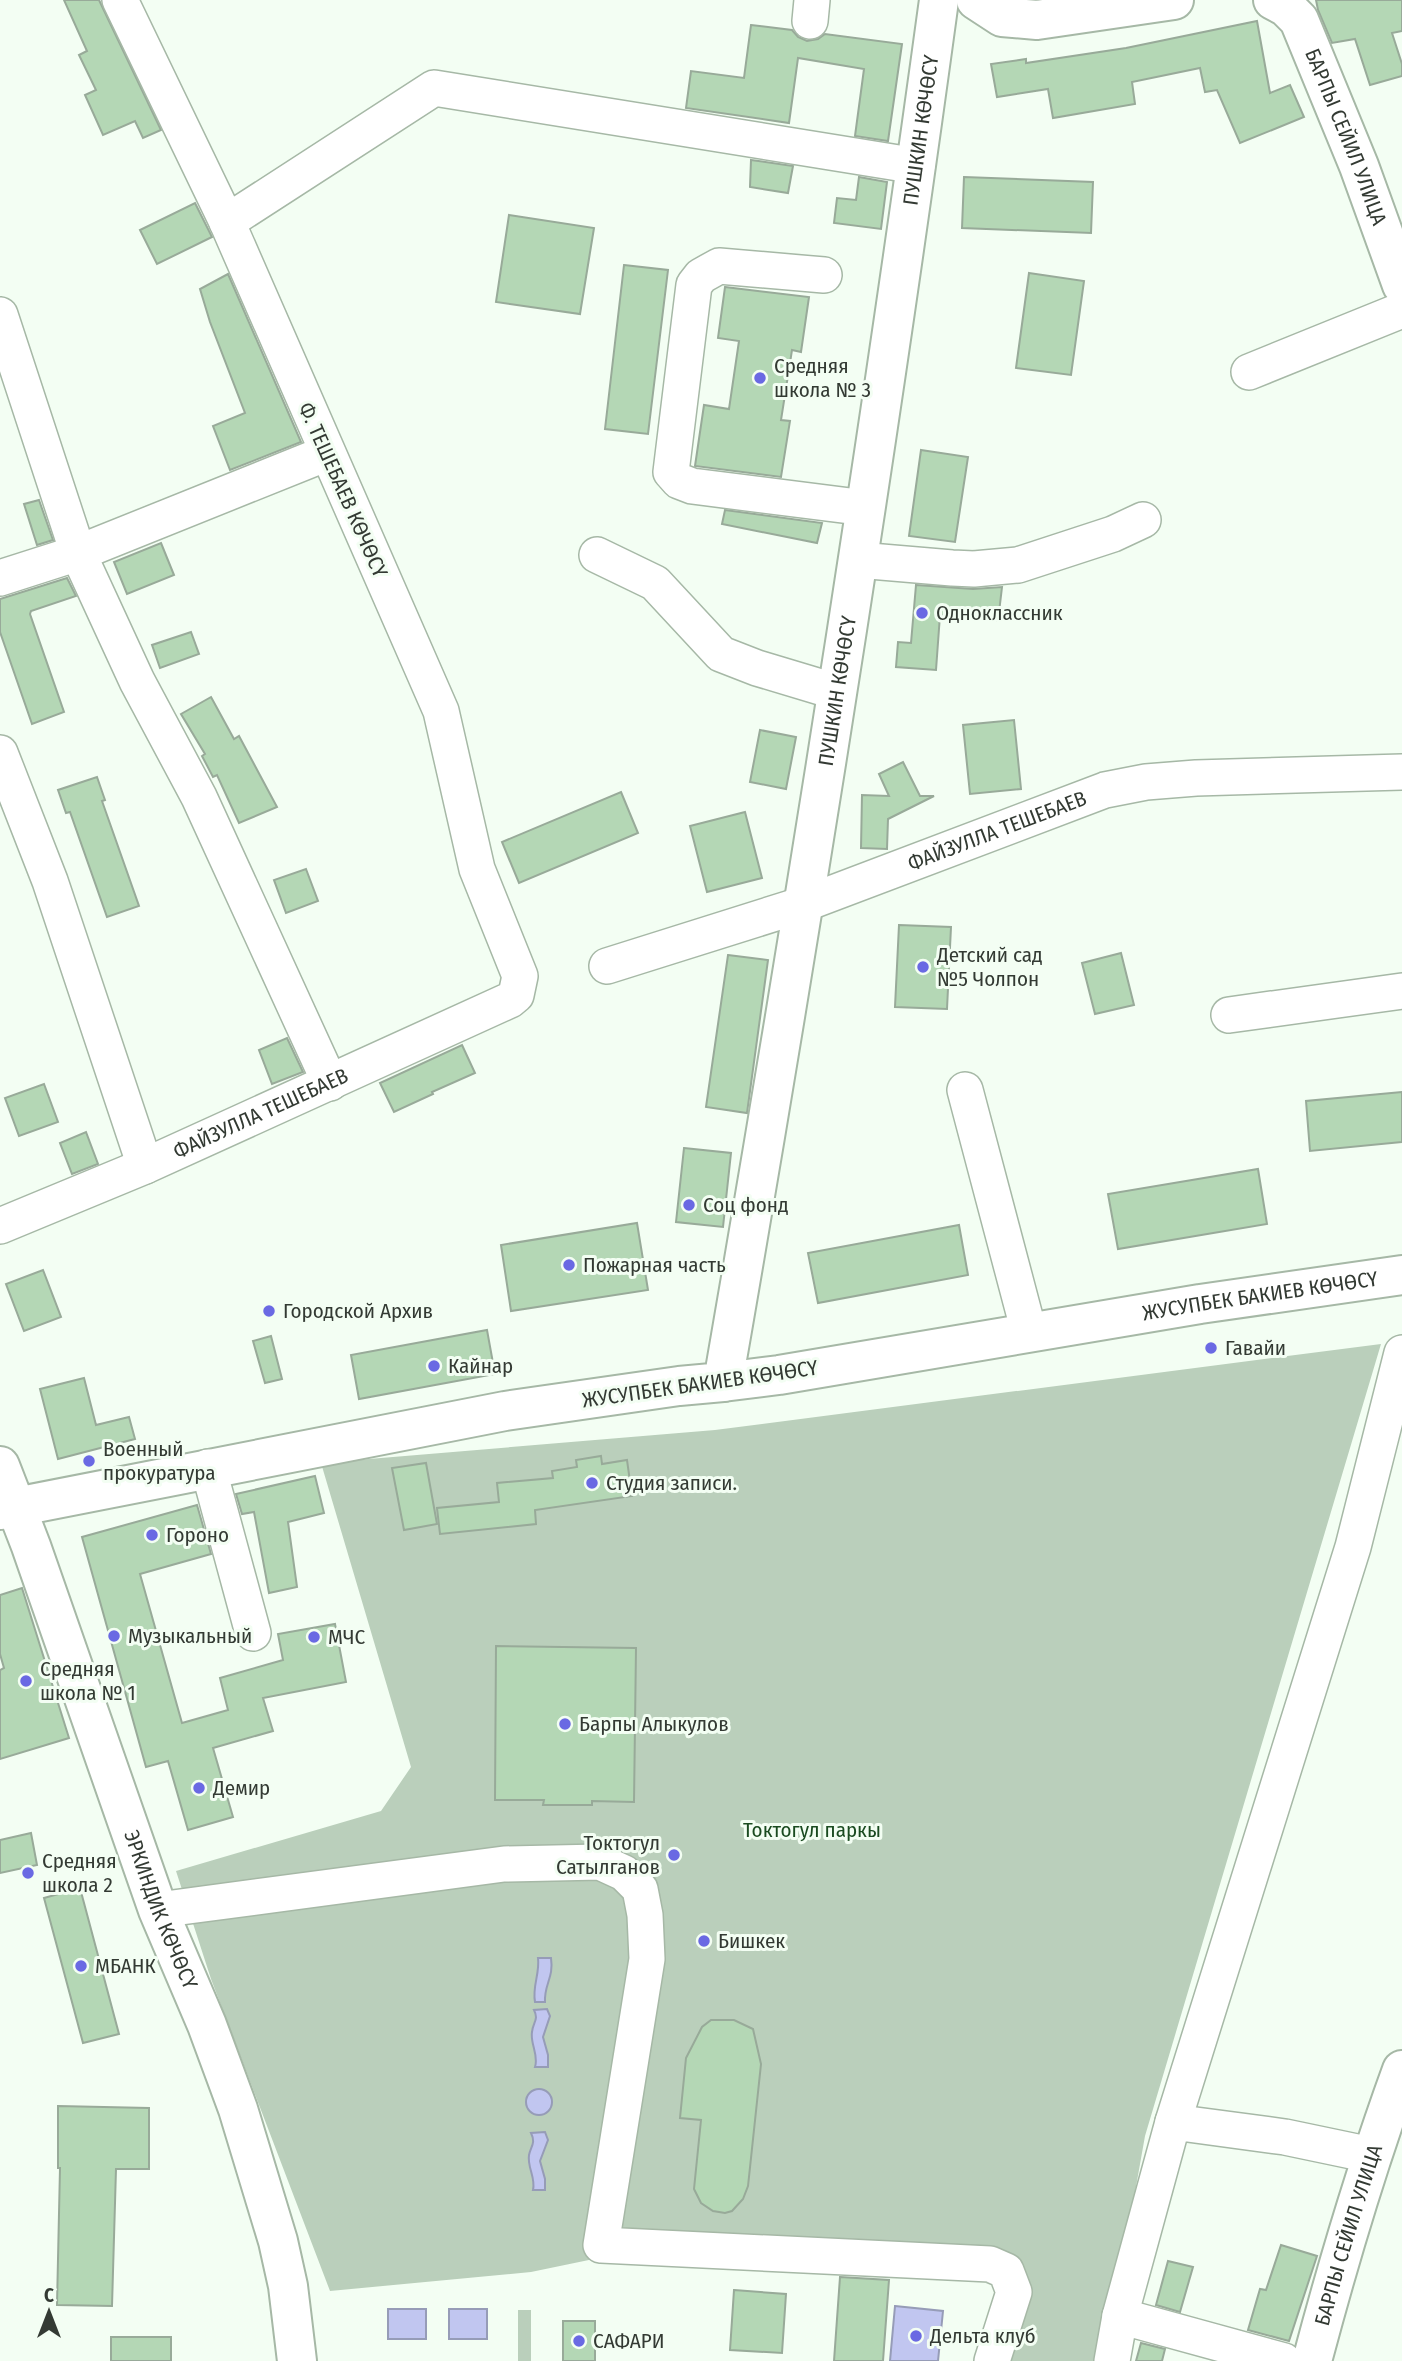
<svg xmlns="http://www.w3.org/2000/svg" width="1402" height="2361" viewBox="0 0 1402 2361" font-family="'Fira Sans Condensed',sans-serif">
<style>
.green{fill:#bacfbb}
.water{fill:#c1c6f0;stroke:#969cb7;stroke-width:2}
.building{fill:#b4d7b5;stroke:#98aa99;stroke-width:2}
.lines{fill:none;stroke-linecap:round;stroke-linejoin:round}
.minor-casing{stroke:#a6b8a6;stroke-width:38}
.major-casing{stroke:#a6b8a6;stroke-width:42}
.highway-casing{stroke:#a6b8a6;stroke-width:42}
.minor{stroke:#fff;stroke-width:35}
.major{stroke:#fff;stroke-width:38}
.highway{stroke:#fff;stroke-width:38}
.poi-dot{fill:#6a69e3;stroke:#f3fef3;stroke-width:2.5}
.labels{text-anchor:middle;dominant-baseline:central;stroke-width:6;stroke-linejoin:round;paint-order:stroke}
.street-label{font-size:21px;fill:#333a33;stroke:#f3fef3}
.poi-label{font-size:21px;fill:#333a33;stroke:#f3fef3;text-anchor:start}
.park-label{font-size:21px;fill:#1a4b20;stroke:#f3fef3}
</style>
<rect width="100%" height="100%" fill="#f3fef3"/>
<g class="green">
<polygon points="1381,1344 1145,2136 1105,2361 988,2361 1007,2279 613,2255 531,2272 330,2291 211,1979 176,1871 381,1811 411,1767 321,1463 715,1430"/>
<rect x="518" y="2310" width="13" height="51"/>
</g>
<g class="water">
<path d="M538,1958H551C554,1978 544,1984 545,2002H535C532,1986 540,1974 538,1958Z"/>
<path d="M547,2009L550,2016L543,2037L548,2055V2067H535C539,2055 530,2044 532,2032C533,2022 539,2020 534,2010Z"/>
<circle cx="539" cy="2102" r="13"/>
<path d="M545,2132L548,2140L540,2161L545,2179V2190H533C536,2178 527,2167 529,2155C531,2146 536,2143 531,2133Z"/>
<polygon points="895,2306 943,2311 938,2361 890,2361"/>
<rect x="388" y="2309" width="38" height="30"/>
<rect x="449" y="2309" width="38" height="30"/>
</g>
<g class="building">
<polygon points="64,0 99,0 161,130 143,138 135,121 103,135 85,95 96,90 79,55 87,51"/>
<polygon points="1316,0 1402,0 1402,31 1392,33 1402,64 1402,76 1370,85 1355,39 1332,43 1318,10"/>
<polygon points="1257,21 1270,93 1290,85 1304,117 1240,143 1217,90 1205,92 1200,68 1132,82 1135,104 1053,118 1048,89 997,97 991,64 1026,59 1026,63 1126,48"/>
<polygon points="751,25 792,30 798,37 807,41 818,39 825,34 902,44 888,141 855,136 864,69 798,58 789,123 686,108 691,71 744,78"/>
<polygon points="751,160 793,166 788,193 750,187"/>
<polygon points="859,177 887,182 881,229 834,223 837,198 856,200"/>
<polygon points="964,177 1093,182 1091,233 962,228"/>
<polygon points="195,203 212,237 157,264 140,230"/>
<polygon points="509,215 594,228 580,314 496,302"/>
<polygon points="624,265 668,270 648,434 605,429"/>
<polygon points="1029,273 1084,281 1071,375 1016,368"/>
<polygon points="228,274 301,442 230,470 213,426 245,413 210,322 200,289"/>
<polygon points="725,287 809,297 801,352 792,350 781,420 790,421 781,477 695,466 704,405 729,409 739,341 718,338"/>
<polygon points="921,450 968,457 955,542 909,536"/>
<polygon points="39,500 53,540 37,545 24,504"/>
<polygon points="725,510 822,523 817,543 722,524"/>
<polygon points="161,543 174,575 127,594 114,562"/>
<polygon points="67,578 76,596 31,611 30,614 64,712 32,724 0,632 0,599"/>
<polygon points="916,585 973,589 1002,587 998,621 940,615 936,670 896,667 898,642 911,643"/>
<polygon points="191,632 199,654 160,668 152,645"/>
<polygon points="211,697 234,739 239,736 277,807 239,823 217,775 213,777 202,756 205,754 181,714"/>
<polygon points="1014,720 1021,789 970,794 963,725"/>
<polygon points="760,730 796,737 786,789 750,782"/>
<polygon points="903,762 920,796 934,796 888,819 887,849 861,848 862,795 889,796 879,774"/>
<polygon points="97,777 105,800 102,801 139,906 107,917 70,812 66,813 58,790"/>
<polygon points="621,792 638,833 519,883 502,842"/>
<polygon points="745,812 762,878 707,892 690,826"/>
<polygon points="306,869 318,901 286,913 274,880"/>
<polygon points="899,925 951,927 947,1009 895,1007"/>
<polygon points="1121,953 1134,1005 1095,1014 1082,963"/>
<polygon points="728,955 768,960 747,1113 706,1107"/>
<polygon points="287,1038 303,1072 272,1084 259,1050"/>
<polygon points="462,1045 475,1073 432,1092 433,1094 394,1112 380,1083"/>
<polygon points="44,1084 58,1122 19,1136 5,1098"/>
<polygon points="1402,1092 1402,1142 1310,1151 1306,1101"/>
<polygon points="86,1132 98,1164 72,1174 60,1143"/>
<polygon points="684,1148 731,1153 723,1227 676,1222"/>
<polygon points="1258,1169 1267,1224 1118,1249 1108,1194"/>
<polygon points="637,1223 648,1290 511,1311 501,1245"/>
<polygon points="959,1225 968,1275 818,1303 808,1253"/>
<polygon points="43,1270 61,1317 24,1331 6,1284"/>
<polygon points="487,1330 495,1374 359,1399 351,1355"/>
<polygon points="271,1336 282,1379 265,1383 253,1341"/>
<polygon points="84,1378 96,1425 129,1417 135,1439 58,1459 40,1389"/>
<polygon points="601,1456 602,1464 627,1460 632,1496 535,1510 536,1524 440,1534 437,1508 499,1502 497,1483 553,1478 552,1471 577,1467 576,1460"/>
<polygon points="426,1463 437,1524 404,1530 392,1468"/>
<polygon points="315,1476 324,1513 288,1522 297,1587 269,1593 254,1512 242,1514 236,1494"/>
<polygon points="197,1505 211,1554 140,1574 182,1723 228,1710 220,1678 283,1660 278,1634 335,1624 346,1682 263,1698 273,1731 213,1748 233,1817 188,1830 168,1761 146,1767 82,1537"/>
<polygon points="22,1588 69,1738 0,1759 0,1670 4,1668 0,1654 0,1595"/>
<polygon points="496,1646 636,1648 634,1802 592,1801 592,1805 543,1805 544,1800 495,1800"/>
<polygon points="31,1833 37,1865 0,1873 0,1840"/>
<polygon points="80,1888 119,2034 83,2043 44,1898"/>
<polygon points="711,2020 734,2020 753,2029 761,2064 748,2186 743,2199 732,2211 725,2213 713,2211 701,2203 694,2189 701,2120 680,2118 686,2058 702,2027"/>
<polygon points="58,2106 149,2108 149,2169 116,2169 112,2306 57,2305 60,2168 58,2168"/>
<polygon points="1281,2245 1317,2256 1289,2341 1248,2330 1260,2289 1266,2290"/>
<polygon points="1168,2261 1193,2267 1180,2312 1156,2305"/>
<polygon points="840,2277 889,2280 883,2361 834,2361"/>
<polygon points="734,2290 786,2294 782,2353 730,2350"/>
<rect x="563" y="2321" width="32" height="40"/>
<rect x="111" y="2337" width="60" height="24"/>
<polygon points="1141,2343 1165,2349 1162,2361 1136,2361"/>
</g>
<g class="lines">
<defs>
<g id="minor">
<polyline points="810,21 812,0"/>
<polyline points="227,222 434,88 917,166"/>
<polyline points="824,275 719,266 701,276 694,285 671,472 679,481 692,486 866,508"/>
<polyline points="0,315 78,553 137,681 199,797 330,1083"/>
<polyline points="1249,372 1402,310"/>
<polyline points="597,555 655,583 721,654 757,668 837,692"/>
<polyline points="858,560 952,568 974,569 1018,565 1113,534 1143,520"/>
<polyline points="0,578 78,553 327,453"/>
<polyline points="0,753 50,881 145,1166"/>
<path id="s1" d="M607,966L804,904L1105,790L1146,782L1196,778L1402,772"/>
<polyline points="1229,1015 1402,991"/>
<polyline points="965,1090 1029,1332"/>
<path id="s2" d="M0,1226L145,1166L510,1000L516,995L520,976L477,869L441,711L227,222L120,0"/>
<polyline points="208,1467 253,1633"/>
<polyline points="158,1910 504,1864 600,1862 624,1873 640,1889 645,1915 647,1959 601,2245 990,2264 1006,2271 1014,2292 992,2361"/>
<polyline points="1173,2122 1353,1547 1402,1353"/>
<polyline points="1120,2316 1284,2361"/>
<polyline points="1112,2361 1120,2316 1173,2122 1285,2137 1371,2155"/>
</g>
<g id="major">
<polyline points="976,0 1002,17 1037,20 1174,0"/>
<path id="s3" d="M1273,0L1286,7L1299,20L1359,166L1402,285"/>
<path id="s4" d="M723,1382L779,1375L1200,1304L1402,1275"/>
<path id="s5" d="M0,1466L31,1546L158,1910L207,2025L238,2109L278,2241L288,2286L297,2361"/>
<path id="s6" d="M1312,2361C1338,2263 1367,2166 1402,2070"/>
</g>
<g id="highway">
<path id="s7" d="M0,1510L505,1411L679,1386L723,1382C803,922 876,462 939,0"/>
</g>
</defs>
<use href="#minor" class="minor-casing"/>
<use href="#major" class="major-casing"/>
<use href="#highway" class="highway-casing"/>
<use href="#minor" class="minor"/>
<use href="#major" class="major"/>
<use href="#highway" class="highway"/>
</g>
<g class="poi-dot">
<circle cx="760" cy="378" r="7"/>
<circle cx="922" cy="613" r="7"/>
<circle cx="923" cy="967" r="7"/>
<circle cx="689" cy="1205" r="7"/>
<circle cx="569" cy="1265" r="7"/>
<circle cx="269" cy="1311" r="7"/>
<circle cx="1211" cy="1348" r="7"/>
<circle cx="434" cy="1366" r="7"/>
<circle cx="89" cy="1461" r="7"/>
<circle cx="592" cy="1483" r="7"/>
<circle cx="152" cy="1535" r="7"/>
<circle cx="114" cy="1636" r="7"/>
<circle cx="314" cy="1637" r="7"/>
<circle cx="26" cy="1681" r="7"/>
<circle cx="565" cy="1724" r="7"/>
<circle cx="199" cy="1788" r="7"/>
<circle cx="674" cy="1855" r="7"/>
<circle cx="28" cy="1873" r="7"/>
<circle cx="704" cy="1941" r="7"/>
<circle cx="81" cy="1966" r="7"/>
<circle cx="916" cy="2336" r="7"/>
<circle cx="579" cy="2341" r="7"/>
</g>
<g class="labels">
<g class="street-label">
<text stroke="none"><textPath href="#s7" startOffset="2002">ПУШКИН КӨЧӨСҮ</textPath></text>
<text stroke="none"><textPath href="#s3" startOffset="159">БАРПЫ СЕЙИЛ УЛИЦА</textPath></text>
<text transform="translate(343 490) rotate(66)">Ф. ТЕШЕБАЕВ КӨЧӨСҮ</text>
<text stroke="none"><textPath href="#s7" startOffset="1435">ПУШКИН КӨЧӨСҮ</textPath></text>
<text stroke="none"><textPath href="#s1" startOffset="413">ФАЙЗУЛЛА ТЕШЕБАЕВ</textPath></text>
<text stroke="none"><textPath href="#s2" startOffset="284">ФАЙЗУЛЛА ТЕШЕБАЕВ</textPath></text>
<text stroke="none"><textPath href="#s4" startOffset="544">ЖУСУПБЕК БАКИЕВ КӨЧӨСҮ</textPath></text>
<text transform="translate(700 1384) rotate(-8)">ЖУСУПБЕК БАКИЕВ КӨЧӨСҮ</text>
<text stroke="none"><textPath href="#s5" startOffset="472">ЭРКИНДИК КӨЧӨСҮ</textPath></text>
<text stroke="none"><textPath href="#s6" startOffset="131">БАРПЫ СЕЙИЛ УЛИЦА</textPath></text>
</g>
<g class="poi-label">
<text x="774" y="366">Средняя<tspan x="774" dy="24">школа № 3</tspan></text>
<text x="936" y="613">Одноклассник</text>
<text x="937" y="955">Детский сад<tspan x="937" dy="24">№5 Чолпон</tspan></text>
<text x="703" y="1205">Соц фонд</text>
<text x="583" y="1265">Пожарная часть</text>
<text x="283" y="1311">Городской Архив</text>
<text x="1225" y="1348">Гавайи</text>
<text x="448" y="1366">Кайнар</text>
<text x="103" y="1449">Военный<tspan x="103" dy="24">прокуратура</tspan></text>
<text x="606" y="1483">Студия записи.</text>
<text x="166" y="1535">Гороно</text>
<text x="128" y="1636">Музыкальный</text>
<text x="328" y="1637">МЧС</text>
<text x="40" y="1669">Средняя<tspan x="40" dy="24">школа № 1</tspan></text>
<text x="579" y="1724">Барпы Алыкулов</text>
<text x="213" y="1788">Демир</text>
<text x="660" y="1843" text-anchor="end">Токтогул<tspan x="660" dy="24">Сатылганов</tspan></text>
<text x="42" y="1861">Средняя<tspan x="42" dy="24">школа 2</tspan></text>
<text x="718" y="1941">Бишкек</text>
<text x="95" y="1966">МБАНК</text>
<text x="930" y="2336">Дельта клуб</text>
<text x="593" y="2341">САФАРИ</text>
</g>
<g class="park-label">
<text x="812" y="1830">Токтогул паркы</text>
</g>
</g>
<g transform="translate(49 2312)" stroke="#f3fef3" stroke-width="5" paint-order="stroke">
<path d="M0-5L12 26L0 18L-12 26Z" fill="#333a33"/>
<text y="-10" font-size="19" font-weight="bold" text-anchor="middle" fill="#333a33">С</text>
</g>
</svg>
